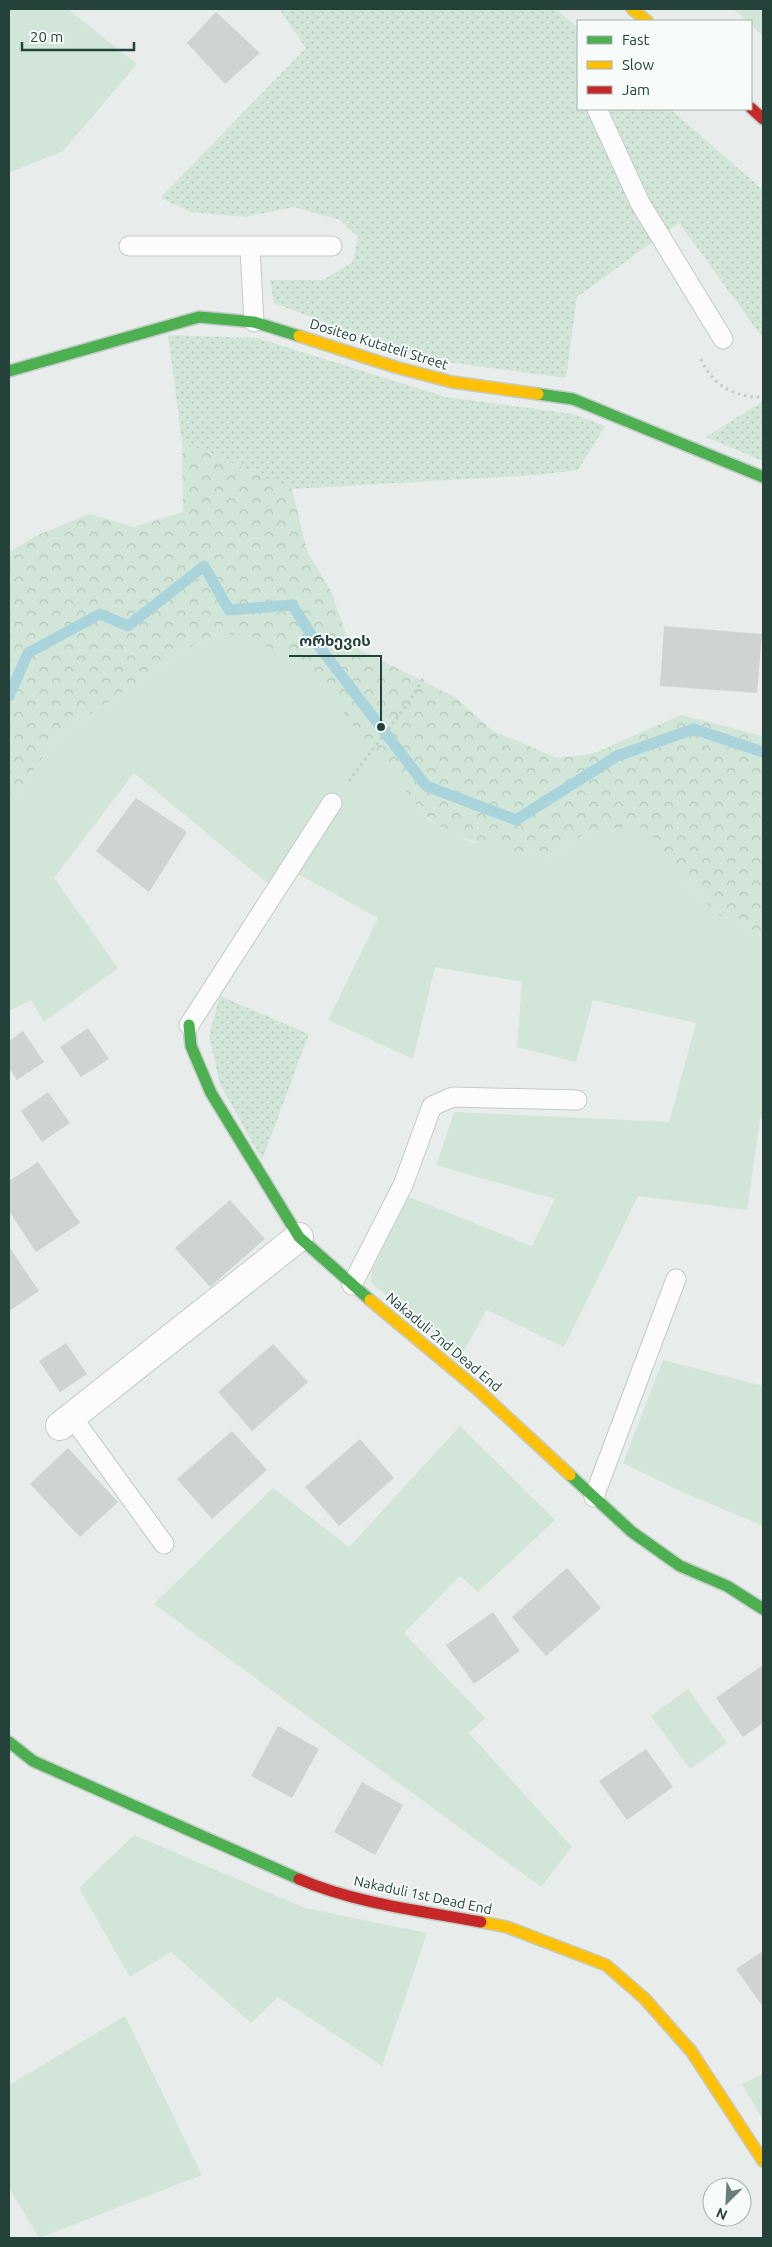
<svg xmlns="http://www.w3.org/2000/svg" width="772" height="2247" viewBox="0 0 772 2247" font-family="Ubuntu,'Noto Sans Georgian',sans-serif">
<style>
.grass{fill:url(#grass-dots)}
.forest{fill:url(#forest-crowns)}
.green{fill:#d1e6d8}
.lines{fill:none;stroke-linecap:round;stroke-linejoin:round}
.stream{stroke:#a9d4db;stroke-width:11}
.building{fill:#cfd4d2}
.lane-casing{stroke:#c5cac8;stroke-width:21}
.street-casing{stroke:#c5cac8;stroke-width:30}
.fast-casing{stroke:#c3cbc8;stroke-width:14}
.slow-casing{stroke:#c3cbc8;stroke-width:14}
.jam-casing{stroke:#c3cbc8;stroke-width:14}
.path{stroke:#c3ccca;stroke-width:3;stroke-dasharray:2.5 4;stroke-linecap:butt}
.lane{stroke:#fcfcfc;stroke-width:19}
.street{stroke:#fcfcfc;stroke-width:28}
.fast{stroke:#4caf50;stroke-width:11}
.slow{stroke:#ffc107;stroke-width:11}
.jam{stroke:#c62828;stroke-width:11}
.labels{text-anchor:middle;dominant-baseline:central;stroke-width:4;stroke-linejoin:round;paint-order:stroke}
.street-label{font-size:14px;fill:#24423a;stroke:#f7fbf9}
.leader{fill:none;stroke:#24423a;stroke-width:2}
.callout-dot{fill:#24423a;stroke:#f7fbf9;stroke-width:2}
.callout-label{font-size:15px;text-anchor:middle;font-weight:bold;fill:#24423a;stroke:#f7fbf9;stroke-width:4;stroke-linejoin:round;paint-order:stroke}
</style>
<defs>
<pattern id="grass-dots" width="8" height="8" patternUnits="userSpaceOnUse" patternTransform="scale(1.25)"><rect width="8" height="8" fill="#d1e6d8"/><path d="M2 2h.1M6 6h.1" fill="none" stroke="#b3c6ba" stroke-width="1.8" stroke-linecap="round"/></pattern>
<pattern id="forest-crowns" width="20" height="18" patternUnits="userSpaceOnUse" patternTransform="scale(1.25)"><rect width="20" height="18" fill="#d1e6d8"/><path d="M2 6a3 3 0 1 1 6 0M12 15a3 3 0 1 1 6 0" fill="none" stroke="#b3c6ba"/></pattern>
</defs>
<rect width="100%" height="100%" fill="#e8edeb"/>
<g class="grass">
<polygon points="279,9 556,9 578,28 578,109 670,109 763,190 763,338 679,223 577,297 566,378 423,359 274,303 270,280 323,280 353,262 358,237 340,220 294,207 246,217 191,212 160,198 306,48"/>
<polygon points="168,335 257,338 446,397 574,414 605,426 578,470 537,475 292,489 182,442"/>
<polygon points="763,401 763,461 706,437"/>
<polygon points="220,996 309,1034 262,1160 220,1084 209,1036"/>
</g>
<path class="forest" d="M182,442L292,489L307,551L331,591L350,645L455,697L493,731L557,758L592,754L681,715L763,736V935L716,914L686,880L593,829L548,857C501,848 448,844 416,805L219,633L190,647L60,735L29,776L9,812V552L38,535L89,514L133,527L183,512Z"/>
<g class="green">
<polygon points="9,9 68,9 137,64 63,151 9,173"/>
<polygon points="733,9 763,9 763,36 751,25 751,21 747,21"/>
<polygon points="219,633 251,637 311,671 428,819 471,842 548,857 593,829 645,827 686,880 716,914 763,935 763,1119 760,1119 747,1210 638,1196 564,1347 487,1310 461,1356 371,1283 372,1270 409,1197 532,1246 555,1199 436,1165 454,1112 669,1122 696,1023 593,1000 576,1062 517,1047 522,982 435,967 413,1059 328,1020 378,918 282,865 267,883 134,773 54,878 118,968 44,1022 31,1000 9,1011 9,812 29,776 60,735 190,647"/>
<polygon points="663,1360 763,1386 763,1526 680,1491 623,1463"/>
<polygon points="460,1426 555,1520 478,1592 460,1576 404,1633 485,1718 469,1733 572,1847 541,1887 154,1604 273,1488 349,1547"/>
<polygon points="688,1689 727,1743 690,1769 651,1716"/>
<polygon points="134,1835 305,1908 427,1933 382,2066 278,1997 251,2023 171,1952 130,1977 79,1888"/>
<polygon points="125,2016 202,2175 39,2238 9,2188 9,2085"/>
<polygon points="763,2074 763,2120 742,2084"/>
</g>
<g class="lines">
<polyline class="stream" points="9,696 28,653 100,614 128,626 204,566 229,610 292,605 318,645 426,786 516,820 617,756 694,729 763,752"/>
</g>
<g class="building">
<polygon points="216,12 260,53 225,84 187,43"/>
<polygon points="664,626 762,634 757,693 660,686"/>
<polygon points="136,798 187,832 149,892 96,851"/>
<polygon points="88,1028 109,1059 81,1077 60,1047"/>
<polygon points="23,1031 44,1062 17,1080 9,1068 9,1041"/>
<polygon points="48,1092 70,1123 42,1142 21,1111"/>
<polygon points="38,1162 80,1223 36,1252 9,1211 9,1181"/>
<polygon points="230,1200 265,1239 210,1287 175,1248"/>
<polygon points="9,1247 39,1291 9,1311"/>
<polygon points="66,1343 87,1374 60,1392 39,1361"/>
<polygon points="273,1344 308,1382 252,1431 218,1392"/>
<polygon points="232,1431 267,1470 212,1519 177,1479"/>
<polygon points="360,1439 394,1478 339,1526 305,1487"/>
<polygon points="68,1448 118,1502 80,1537 30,1484"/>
<polygon points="567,1568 601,1608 546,1656 512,1617"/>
<polygon points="493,1612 520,1651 474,1684 446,1645"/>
<polygon points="763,1665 763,1723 743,1737 716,1698"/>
<polygon points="278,1726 319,1749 292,1798 251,1776"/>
<polygon points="646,1749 673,1787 627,1820 599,1781"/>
<polygon points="362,1782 403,1805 375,1855 334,1832"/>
<polygon points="763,1951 763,2007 736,1969"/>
</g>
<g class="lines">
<defs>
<g id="lane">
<polyline points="597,109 640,203 723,339"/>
<polyline points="129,246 332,246"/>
<polyline points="250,248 254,322"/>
<polyline points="189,1025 332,803"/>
<polyline points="352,1285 403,1185 432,1106 453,1097 577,1100"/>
<polyline points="72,1417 164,1544"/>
<polyline points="594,1497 676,1279"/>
</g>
<polyline id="street" points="60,1426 299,1237"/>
<g id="fast">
<polyline points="9,371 199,317 254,322 299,336"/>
<polyline points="538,394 573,399 763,477"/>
<polyline points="189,1025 191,1046 211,1093 299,1237 370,1300"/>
<polyline points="570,1475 632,1532 680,1566 727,1586 763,1609"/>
<polyline points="9,1742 33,1761 299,1879"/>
</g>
<g id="slow">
<polyline points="632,9 647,21"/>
<polyline points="299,336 395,367 452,382 538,394"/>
<polyline points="370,1300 477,1389 570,1475"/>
<polyline points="481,1922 507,1927 606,1965 644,1998 691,2051 763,2161"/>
</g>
<g id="jam">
<polyline points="751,108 763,119"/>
<path d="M299,1879C354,1903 422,1911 481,1922"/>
</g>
</defs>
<use href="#lane" class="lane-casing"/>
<use href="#street" class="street-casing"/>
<use href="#fast" class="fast-casing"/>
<use href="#slow" class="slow-casing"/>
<use href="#jam" class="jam-casing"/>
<g class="path">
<path d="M701,359C712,385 735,398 763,397"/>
<polyline points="349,781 408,703 425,676"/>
</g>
<use href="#lane" class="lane"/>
<use href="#street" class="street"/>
<use href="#fast" class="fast"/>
<use href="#slow" class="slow"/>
<use href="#jam" class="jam"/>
</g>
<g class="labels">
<g class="street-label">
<text transform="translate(379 344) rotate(17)">Dositeo Kutateli Street</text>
<text transform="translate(444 1342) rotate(40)">Nakaduli 2nd Dead End</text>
<text transform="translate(423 1895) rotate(12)">Nakaduli 1st Dead End</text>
</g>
</g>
<path class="leader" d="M381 727L381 656H289"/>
<circle class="callout-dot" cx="381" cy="727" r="5"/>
<g class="callout-label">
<text x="335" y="646">ორხევის</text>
</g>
<rect width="772" height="2247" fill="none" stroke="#24423a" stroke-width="20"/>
<rect x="577" y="20" width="175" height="90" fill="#f7fbf9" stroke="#a3b1ad"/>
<rect x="587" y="36" width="25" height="8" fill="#4caf50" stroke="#a3b1ad"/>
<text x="622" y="45" font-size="15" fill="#24423a">Fast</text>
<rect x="587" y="61" width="25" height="8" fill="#ffc107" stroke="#a3b1ad"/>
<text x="622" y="70" font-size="15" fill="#24423a">Slow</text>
<rect x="587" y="86" width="25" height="8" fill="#c62828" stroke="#a3b1ad"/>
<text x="622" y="95" font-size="15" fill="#24423a">Jam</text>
<g transform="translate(727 2202) rotate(204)"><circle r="24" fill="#f7fbf9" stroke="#a3b1ad"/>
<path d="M0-4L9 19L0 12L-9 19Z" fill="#697e78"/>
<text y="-8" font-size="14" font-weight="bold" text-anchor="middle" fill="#24423a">N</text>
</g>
<path d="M22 42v8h112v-8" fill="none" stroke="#24423a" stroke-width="2.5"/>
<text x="30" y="42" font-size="15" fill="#24423a" stroke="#f7fbf9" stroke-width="4" paint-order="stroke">20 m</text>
</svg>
